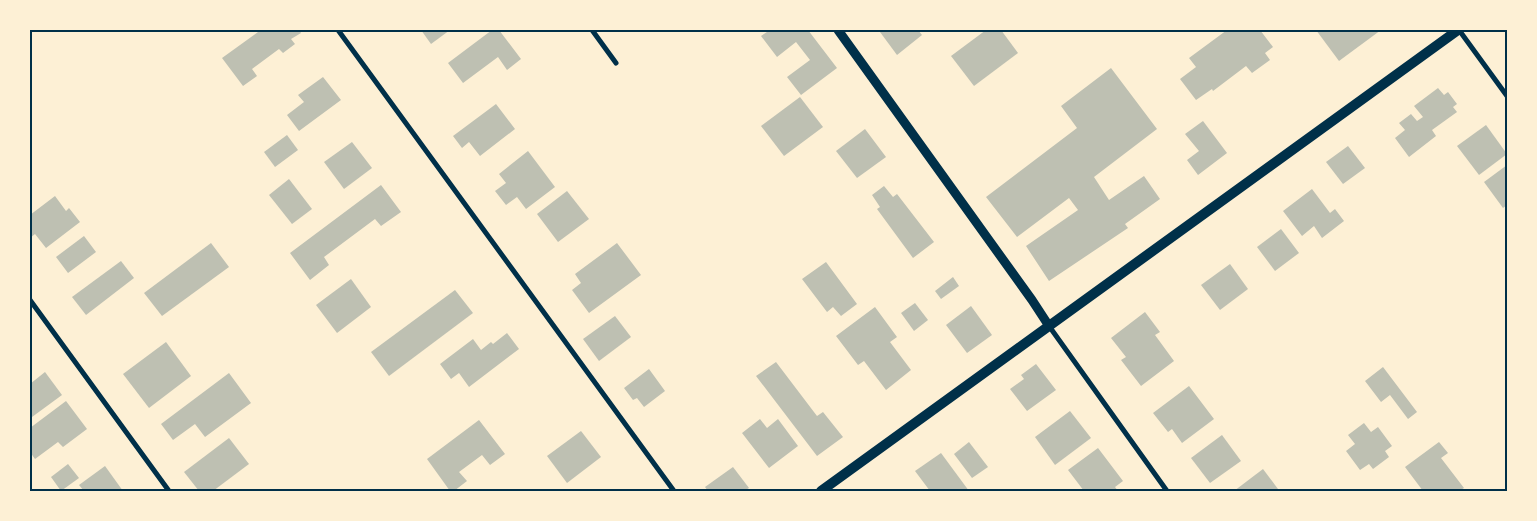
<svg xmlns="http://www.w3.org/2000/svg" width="1537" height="521" viewBox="0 0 1537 521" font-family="Helvetica,sans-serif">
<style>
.building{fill:#bec0b2}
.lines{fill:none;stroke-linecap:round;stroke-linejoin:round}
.minor{stroke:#003049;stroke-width:5}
.tertiary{stroke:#003049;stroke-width:9}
.secondary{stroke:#003049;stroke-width:10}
.neatline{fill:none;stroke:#003049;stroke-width:2}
</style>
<rect width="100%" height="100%" fill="#fdf0d5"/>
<g class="building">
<polygon points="257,30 299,30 301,33 291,39 295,44 283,53 279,49 252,69 257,76 243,86 222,58 258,32"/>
<polygon points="421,30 450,30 431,44"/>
<polygon points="492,30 499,30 521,59 507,70 498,57 463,83 448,63"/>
<polygon points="770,30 808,30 837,68 801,95 787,77 810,60 796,42 777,57 761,36"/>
<polygon points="883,30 918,30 922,35 897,55 880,32"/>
<polygon points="986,30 1001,30 1018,53 974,86 951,56"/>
<polygon points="1227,30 1260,30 1273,47 1265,53 1270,60 1252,73 1246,66 1213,91 1212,89 1196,100 1180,79 1196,67 1189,58"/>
<polygon points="1316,30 1381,30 1339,61"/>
<polygon points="1111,68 1157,129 1094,177 1109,200 1144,176 1160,199 1125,224 1128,228 1049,281 1026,246 1078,210 1069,198 1017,237 986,197 1077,128 1061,106"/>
<polygon points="323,77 341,100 299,131 287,115 304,102 298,95"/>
<polygon points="1438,88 1444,95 1448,92 1457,104 1453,107 1457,112 1432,130 1436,136 1409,157 1395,138 1405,130 1399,123 1411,114 1417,121 1423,117 1414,106"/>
<polygon points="800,97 823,127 784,156 761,126"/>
<polygon points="496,104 515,129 480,156 469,142 462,148 453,136"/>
<polygon points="1203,121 1227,153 1198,175 1187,160 1199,151 1185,134"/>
<polygon points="1486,125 1507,154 1479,175 1457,146"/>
<polygon points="865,129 886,157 857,178 836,151"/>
<polygon points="287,135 298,150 275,167 264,152"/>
<polygon points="352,142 372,168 344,189 324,162"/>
<polygon points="1348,146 1365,168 1343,184 1326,162"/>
<polygon points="528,151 555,187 526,209 517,197 506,205 495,191 506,183 499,174"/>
<polygon points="1507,165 1507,205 1503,208 1484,182"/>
<polygon points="289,179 312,209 292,224 269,195"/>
<polygon points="381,185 401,212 381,226 375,219 324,257 329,265 310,280 290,253"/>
<polygon points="884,186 893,197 897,194 934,242 913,258 877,209 880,207 872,195"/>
<polygon points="1312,189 1330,213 1335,209 1344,221 1322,238 1314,226 1302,236 1283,211"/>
<polygon points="567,191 589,219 558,242 537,214"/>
<polygon points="55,196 66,211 69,208 80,222 46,248 35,234 30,238 30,215"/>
<polygon points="1281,229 1299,253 1275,271 1257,247"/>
<polygon points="84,236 96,252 68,273 56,257"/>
<polygon points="211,243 229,267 162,316 144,293"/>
<polygon points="617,243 641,275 589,313 572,290 581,283 575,274"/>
<polygon points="121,261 134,278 86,315 72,297"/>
<polygon points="826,262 857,304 841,316 833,307 827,312 802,279"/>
<polygon points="1230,264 1248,289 1220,310 1201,285"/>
<polygon points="953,277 959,286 941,299 935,291"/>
<polygon points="351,279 371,307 337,333 316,305"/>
<polygon points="455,290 473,313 389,376 371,352"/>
<polygon points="915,303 928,320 914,331 901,313"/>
<polygon points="971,306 992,335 967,353 946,325"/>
<polygon points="875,307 897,337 890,342 911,370 886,390 864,361 858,365 836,336"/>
<polygon points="1145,312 1160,332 1155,335 1174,361 1141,386 1121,360 1126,357 1111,338"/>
<polygon points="615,316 631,337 599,361 583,339"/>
<polygon points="507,333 519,349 469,387 459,373 451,379 440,364 473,339 481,350 491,342 493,344"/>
<polygon points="166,342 191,376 149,408 123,374"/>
<polygon points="776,362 817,416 823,412 843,437 817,456 756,376"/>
<polygon points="1036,364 1056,390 1027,411 1010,389 1024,379 1021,375"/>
<polygon points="1383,367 1417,412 1408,419 1390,395 1381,402 1365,381"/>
<polygon points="649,369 665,391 644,407 637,398 633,400 624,388"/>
<polygon points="45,372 62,395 32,417 30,415 30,384"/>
<polygon points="229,373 251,403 205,437 195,424 173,440 161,424"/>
<polygon points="1189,386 1214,419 1182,443 1172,429 1168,432 1153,413"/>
<polygon points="66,401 87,429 63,447 58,442 35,459 30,452 30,428"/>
<polygon points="1070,411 1091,438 1055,465 1035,437"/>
<polygon points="760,419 767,428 778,419 798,446 769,468 742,433"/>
<polygon points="479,420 505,454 490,465 482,455 459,472 467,481 454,491 450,491 427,459"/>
<polygon points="1364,423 1371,432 1378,427 1392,446 1385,451 1389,457 1373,469 1369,464 1360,470 1346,451 1355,444 1348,435"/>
<polygon points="581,431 601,457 567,483 547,456"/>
<polygon points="1222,435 1241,461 1210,483 1191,458"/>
<polygon points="229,438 249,464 213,491 199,491 184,472"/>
<polygon points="969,442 988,467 972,478 954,454"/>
<polygon points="1439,442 1448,453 1441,458 1464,488 1459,491 1423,491 1405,467"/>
<polygon points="1098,448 1123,481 1115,487 1118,491 1084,491 1068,470"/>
<polygon points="941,453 969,491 930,491 915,471"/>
<polygon points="68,464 79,478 61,491 51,477"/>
<polygon points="105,466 123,491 84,491 79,485"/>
<polygon points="733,467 749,488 744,491 708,491 705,487"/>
<polygon points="1263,469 1278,489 1275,491 1234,491"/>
</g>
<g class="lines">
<g class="minor">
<polyline points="338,30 674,491"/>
<polyline points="592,30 616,63"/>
<polyline points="1459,30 1507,96"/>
<polyline points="30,300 169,491"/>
<polyline points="1049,326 1167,491"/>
</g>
<polyline class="tertiary" points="838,30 1032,300 1049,326"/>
<polyline class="secondary" points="821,491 1458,30"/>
</g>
<rect width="1537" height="521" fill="none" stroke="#fdf0d5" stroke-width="62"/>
<rect x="31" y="31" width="1475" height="459" class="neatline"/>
</svg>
